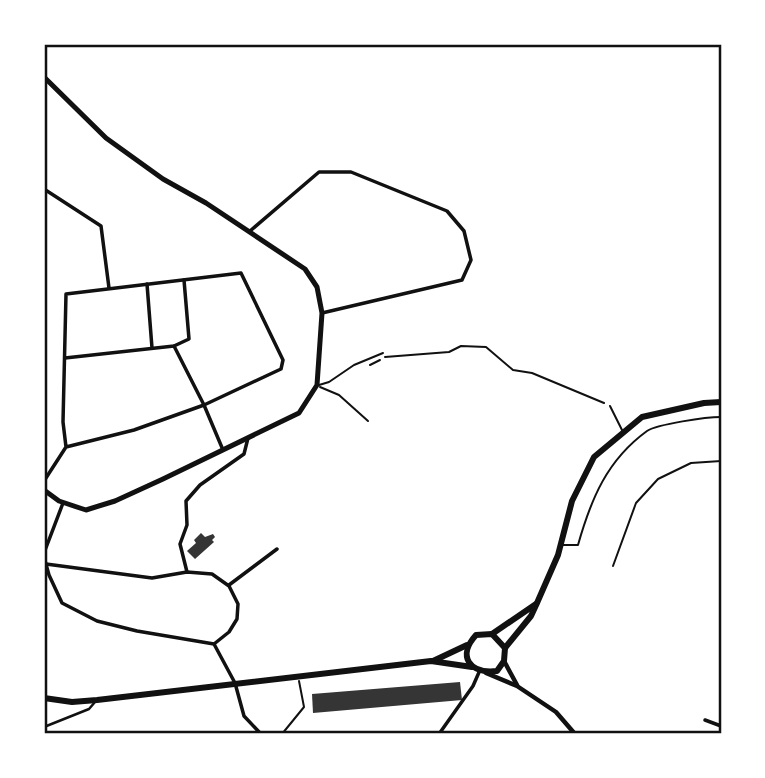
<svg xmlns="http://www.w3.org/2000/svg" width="765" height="778" viewBox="0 0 765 778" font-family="'Sofia Sans Condensed',sans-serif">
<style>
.building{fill:#353535}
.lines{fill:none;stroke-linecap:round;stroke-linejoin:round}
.path{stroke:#111;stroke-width:2}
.service{stroke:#111;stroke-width:2}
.pedestrian{stroke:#111;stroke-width:2.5}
.minor{stroke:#111;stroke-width:3.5}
.tertiary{stroke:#111;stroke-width:4.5}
.secondary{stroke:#111;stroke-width:5}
.primary{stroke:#111;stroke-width:6}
.neatline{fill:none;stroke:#111;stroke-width:2.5}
</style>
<rect width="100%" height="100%" fill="#fff"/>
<g class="building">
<polygon points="201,533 205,537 213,534 215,537 212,540 214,542 195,559 187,551 196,543 194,540"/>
<polygon points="460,682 462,700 313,713 312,694"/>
</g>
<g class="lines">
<g class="path">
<polyline points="385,357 449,352 461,346 486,347 513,370 532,373 604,403"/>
<polyline points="370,365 380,360"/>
</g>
<g class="service">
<polyline points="319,385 329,382 354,365 383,353"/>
<polyline points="320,387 339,395 368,421"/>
<polyline points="610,406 622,430"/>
<path d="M562,545H578C591,499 607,460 647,431C658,424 706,417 721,417"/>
<polyline points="613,566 636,503 658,479 691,463 721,461"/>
<polyline points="282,734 304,707 299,681"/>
</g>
<polyline class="pedestrian" points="44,727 89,709 95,702"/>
<g class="minor">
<polyline points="44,189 101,226 109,288"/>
<polyline points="250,231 319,172 351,172 447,211 464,231 471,260 462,280 322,313"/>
<polyline points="147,284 152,348"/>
<polyline points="174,346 204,405 223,450"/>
<polyline points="65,358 174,346 189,339 184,280"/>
<polyline points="44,481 66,447 134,430 204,405 281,369 283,360 241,273 66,294 63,422 66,447"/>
<polyline points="44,553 63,503"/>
<polyline points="44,557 49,575 62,603 97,621 137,631 214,644 235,683 244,716 261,734"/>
<polyline points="46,564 152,578 187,572 212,574 229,586 238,604 237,619 229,632 214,644"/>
<polyline points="187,572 180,544 187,525 186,501 200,485 244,454 248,438"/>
<polyline points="229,585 277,549"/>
<polyline points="705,720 721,726"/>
<polyline points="439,734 473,686 480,670"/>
</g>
<g class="tertiary">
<polyline points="504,661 517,685"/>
<polyline points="486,673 517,686 556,712 575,734"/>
</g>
<polyline class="secondary" points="44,77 106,138 163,179 206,203 305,269 317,287 322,313 317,385 299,413 163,479 115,501 86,510 59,501 44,490"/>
<g class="primary">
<path d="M492,634L505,648L504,661L497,671C469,674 457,656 476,635Z"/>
<polyline points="492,634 536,604"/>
<polyline points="505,648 531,616 537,603 558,555 572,501 594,457 642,417 704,403 721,402"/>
<polyline points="433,661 467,645"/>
<polyline points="44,698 72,702 97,700 431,661 472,667"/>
</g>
</g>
<rect width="765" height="778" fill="none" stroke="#ffffff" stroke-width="91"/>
<rect x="46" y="46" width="674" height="686" class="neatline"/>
</svg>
